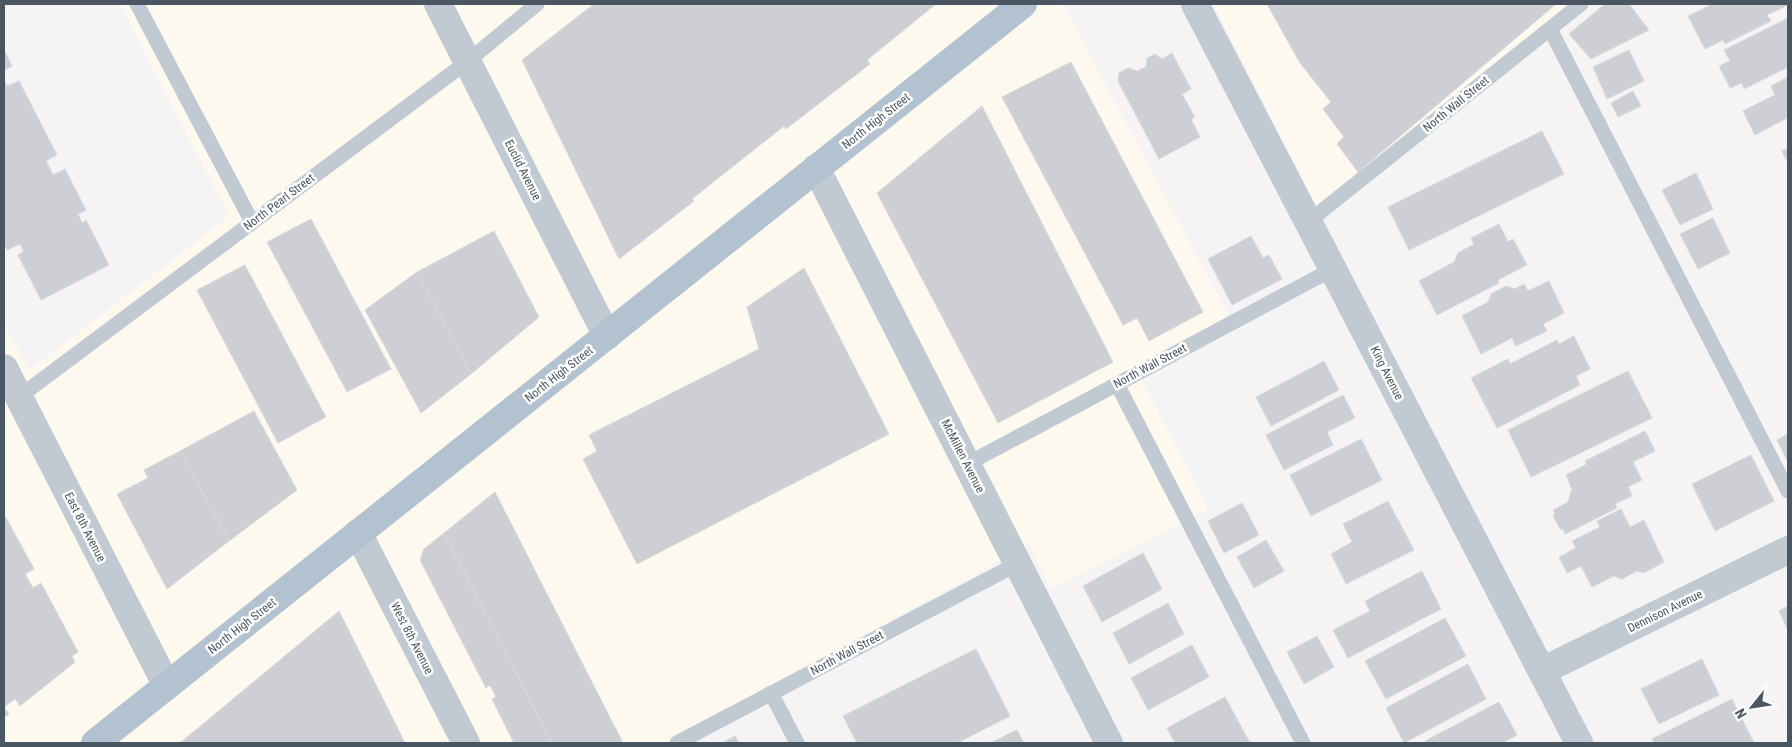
<svg xmlns="http://www.w3.org/2000/svg" width="1792" height="747" viewBox="0 0 1792 747" font-family="'Roboto Condensed',sans-serif">
<style>
.commercial{fill:#fdf9ef}
.building{fill:#cdcfd5;stroke:#d7d9de}
.lines{fill:none;stroke-linecap:round;stroke-linejoin:round}
.service{stroke:#c1cad2;stroke-width:15}
.minor{stroke:#c1cad2;stroke-width:28}
.tertiary{stroke:#c1cad2;stroke-width:28}
.primary{stroke:#b3c2d1;stroke-width:28}
.labels{text-anchor:middle;dominant-baseline:central;stroke-width:5;stroke-linejoin:round;paint-order:stroke}
.street-label{font-size:12px;fill:#4a5661;stroke:#fff}
</style>
<rect width="100%" height="100%" fill="#f5f3f3"/>
<!-- commercial -->
<g class="commercial">
<path d="M120,4H1063L1231,321L1137,371L1208,509L1051,589L1029,545L667,743H4V322L29,371L229,216Z"/>
<path d="M1213,4H1569L1318,208Z"/>
</g>
<!-- building -->
<g class="building">
<path d="M594,4H936L867,60L870,64L786,129L784,126L692,199L694,201L619,259L522,60Z"/>
<path d="M1267,4H1556L1358,172L1337,144L1344,137L1323,109L1331,102L1300,63Z"/>
<path d="M1605,4H1629L1649,30L1591,59L1569,34Z"/>
<path d="M1713,4H1788V5L1767,15L1771,21L1725,44L1723,40L1705,49L1688,16Z"/>
<path d="M1788,18V67L1744,89L1742,83L1730,88L1719,66L1730,61L1724,50Z"/>
<path d="M4,50L12,66L4,70Z"/>
<path d="M1629,50L1644,81L1607,99L1593,67Z"/>
<path d="M1172,53L1191,89L1182,94L1195,117L1191,119L1200,137L1159,159L1118,81L1119,73L1128,68L1137,71L1146,67L1147,58L1155,54L1162,59Z"/>
<path d="M1071,62L1203,312L1149,341L1137,318L1123,325L1002,97Z"/>
<path d="M1788,77V120L1787,118L1755,135L1743,111L1775,95L1771,86Z"/>
<path d="M4,80L7,86L19,81L57,155L46,161L53,175L65,169L86,210L78,214L82,223L86,220L109,265L41,300L18,255L24,251L20,244L7,250L4,243Z"/>
<path d="M1633,91L1641,106L1618,117L1611,103Z"/>
<path d="M982,106L1113,362L998,423L877,193Z"/>
<path d="M1542,131L1564,174L1409,250L1388,207Z"/>
<path d="M1788,148V163L1782,151Z"/>
<path d="M1696,173L1713,209L1680,225L1662,190Z"/>
<path d="M1713,218L1730,253L1698,269L1680,234Z"/>
<path d="M311,219L391,369L347,392L267,242Z"/>
<path d="M1499,224L1508,242L1513,239L1527,265L1498,280L1499,283L1437,315L1419,281L1454,262L1458,253L1474,244L1471,238Z"/>
<path d="M494,231L539,317L471,374L417,272Z"/>
<path d="M1251,236L1263,258L1269,255L1282,279L1232,305L1208,259Z"/>
<path d="M245,265L326,417L278,443L197,290Z"/>
<path d="M804,268L889,434L637,564L583,459L597,451L589,435L759,349L747,307Z"/>
<path d="M417,272L471,374L421,413L365,310Z"/>
<path d="M1549,281L1564,313L1543,324L1547,331L1516,346L1512,338L1481,354L1462,316L1488,302L1491,294L1506,286L1515,289L1524,284L1528,291Z"/>
<path d="M1574,336L1590,369L1576,376L1580,385L1497,428L1471,378L1508,359L1510,364L1557,340L1559,344Z"/>
<path d="M1324,361L1339,390L1271,426L1256,397Z"/>
<path d="M1628,371L1652,418L1531,477L1508,430Z"/>
<path d="M1343,395L1355,418L1327,432L1333,445L1284,470L1266,435Z"/>
<path d="M254,411L297,490L229,541L180,451Z"/>
<path d="M1645,431L1655,451L1633,462L1642,480L1628,487L1632,496L1615,504L1617,508L1565,534L1563,529L1561,530L1553,516L1555,514L1553,510L1568,502L1572,489L1566,475L1587,464L1585,461Z"/>
<path d="M1788,434V462L1777,440Z"/>
<path d="M1361,439L1382,480L1311,516L1290,475Z"/>
<path d="M180,451L229,541L167,589L117,494L148,478L144,470Z"/>
<path d="M1751,455L1774,501L1715,531L1692,484Z"/>
<path d="M495,492L622,741L618,743H552L444,533Z"/>
<path d="M1388,501L1414,550L1346,584L1331,554L1352,542L1343,524Z"/>
<path d="M1242,503L1259,535L1224,553L1208,521Z"/>
<path d="M1621,509L1630,527L1644,520L1664,562L1644,573L1637,571L1622,579L1614,576L1592,587L1581,566L1567,573L1559,557L1576,548L1572,541L1600,527L1597,521Z"/>
<path d="M4,514L34,569L25,574L33,588L41,583L78,652L72,656L75,662L20,706L15,699L4,707L9,714L4,718Z"/>
<path d="M444,533L552,743H514L492,699L496,697L490,685L486,688L420,560L424,549Z"/>
<path d="M1266,540L1284,571L1254,588L1237,557Z"/>
<path d="M1143,553L1162,589L1102,622L1083,586Z"/>
<path d="M1422,571L1441,609L1348,658L1333,630L1370,611L1365,601Z"/>
<path d="M1168,603L1184,634L1129,664L1113,633Z"/>
<path d="M1788,606V630L1779,611Z"/>
<path d="M339,611L405,743H180Z"/>
<path d="M1445,618L1466,656L1386,699L1365,661Z"/>
<path d="M1317,636L1334,667L1304,684L1287,652Z"/>
<path d="M1192,645L1209,677L1148,710L1131,678Z"/>
<path d="M976,649L1010,716L957,743H857L843,716Z"/>
<path d="M1702,659L1719,695L1659,724L1641,689Z"/>
<path d="M1468,664L1486,699L1404,743L1386,708Z"/>
<path d="M1225,697L1250,743H1175L1167,728Z"/>
<path d="M1732,699L1754,743H1654L1652,739Z"/>
<path d="M1499,702L1517,735L1502,743H1427L1425,741Z"/>
<path d="M1017,730L1024,743H990Z"/>
<path d="M735,736L739,743H722Z"/>
</g>
<g class="lines">
<!-- service -->
<g class="service">
<path d="M137,4L252,222"/>
<path d="M1550,29L1788,491"/>
<path d="M1308,222L1581,4"/>
<path d="M1117,384L1303,743"/>
<path d="M19,397L468,61L537,4"/>
<path d="M967,464L1333,269"/>
<path d="M771,693L797,743"/>
<path d="M677,743L1017,564"/>
</g>
<!-- minor -->
<g class="minor">
<path d="M438,4L607,336"/>
<path d="M816,168L1109,743"/>
<path d="M4,368L167,686"/>
<path d="M358,533L466,743"/>
<path d="M1542,671L1788,550"/>
</g>
<!-- tertiary -->
<path class="tertiary" d="M1195,4L1579,743"/>
<!-- primary -->
<path class="primary" d="M95,743L1023,4"/>
</g>
<g class="labels">
<!-- street labels -->
<g class="street-label">
<text transform="translate(1456 104) rotate(-39)">North Wall Street</text>
<text transform="translate(876 121) rotate(-38)">North High Street</text>
<text transform="translate(523 170) rotate(63)">Euclid Avenue</text>
<text transform="translate(279 202) rotate(-37)">North Pearl Street</text>
<text transform="translate(1150 366) rotate(-28)">North Wall Street</text>
<text transform="translate(1387 373) rotate(63)">King Avenue</text>
<text transform="translate(559 374) rotate(-38)">North High Street</text>
<text transform="translate(963 456) rotate(63)">McMillen Avenue</text>
<text transform="translate(85 527) rotate(63)">East 8th Avenue</text>
<text transform="translate(1665 611) rotate(-26)">Dennison Avenue</text>
<text transform="translate(242 626) rotate(-38)">North High Street</text>
<text transform="translate(412 638) rotate(63)">West 8th Avenue</text>
<text transform="translate(847 653) rotate(-28)">North Wall Street</text>
</g>
</g>
<!-- border -->
<rect width="1792" height="747" fill="none" stroke="#4a5661" stroke-width="10"/>
<!-- north arrow -->
<g transform="translate(1752 707) rotate(240)" stroke="#ffffff" stroke-width="4" paint-order="stroke">
<path d="M0-4L9 19L0 12L-9 19Z" fill="#4a5661"/>
<text y="-8" font-size="14" font-weight="bold" text-anchor="middle" fill="#4a5661">N</text>
</g>
</svg>
